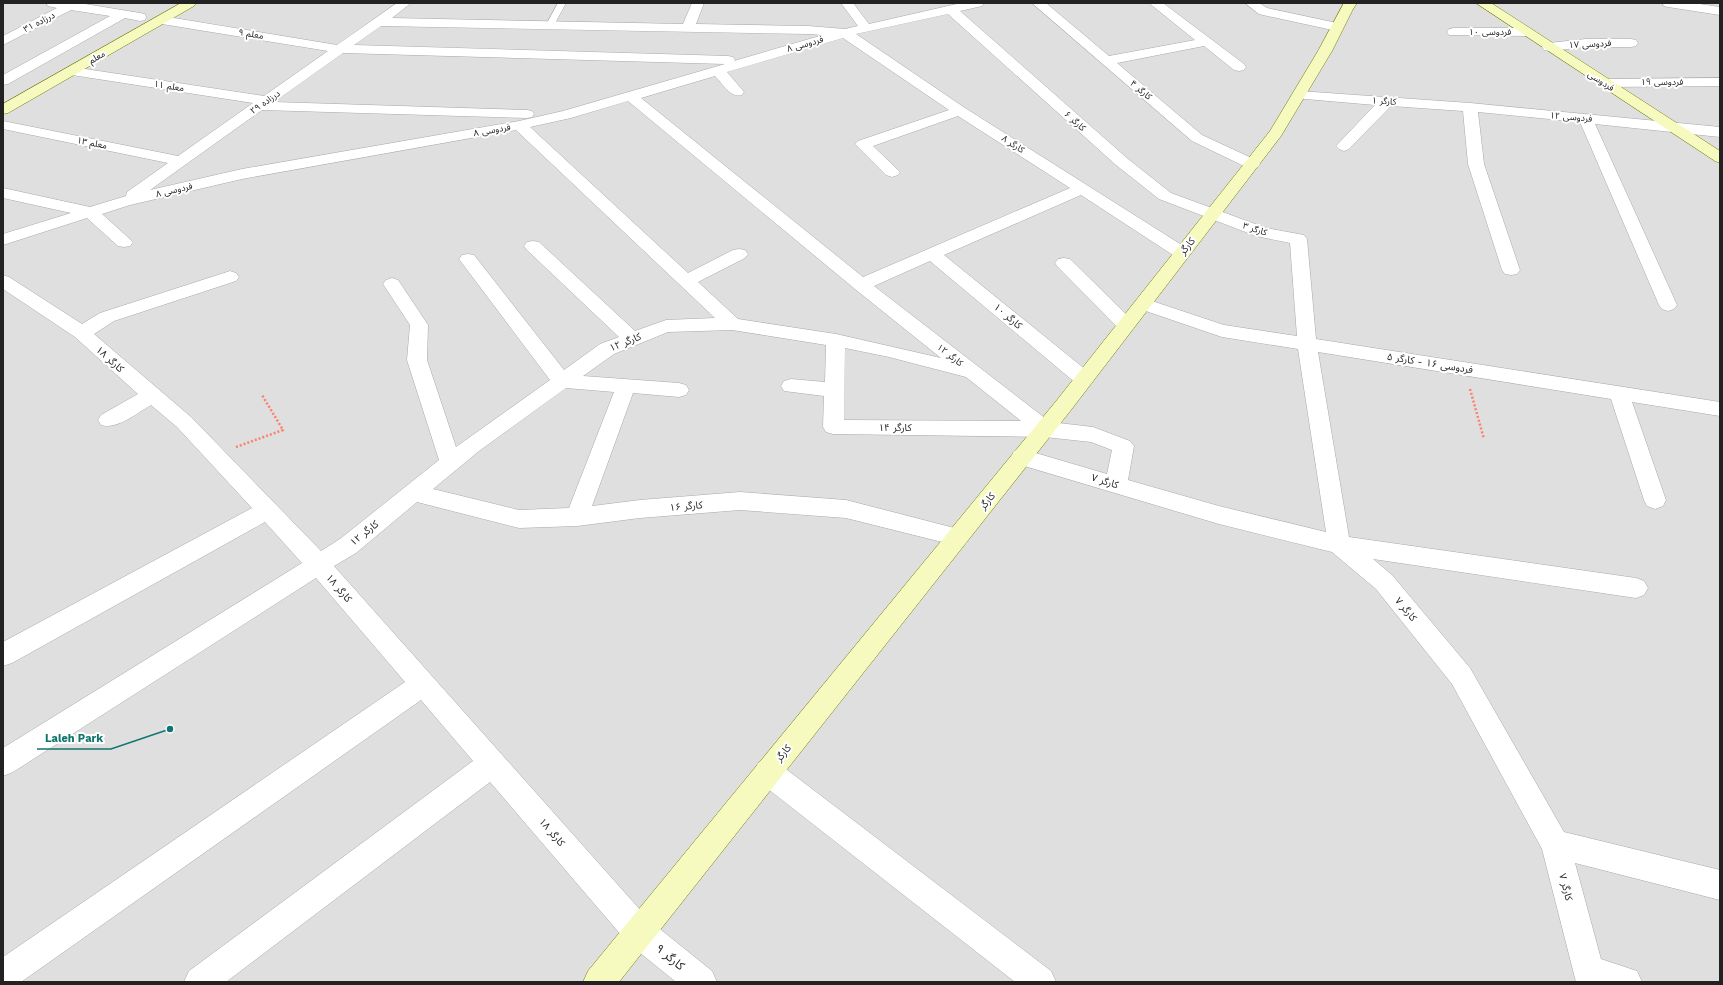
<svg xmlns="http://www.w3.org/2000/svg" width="1723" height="985" viewBox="0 0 1723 985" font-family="'Work Sans','Noto Sans Arabic',sans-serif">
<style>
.residential{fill:#e0dfdf}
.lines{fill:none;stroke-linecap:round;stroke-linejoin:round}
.lane-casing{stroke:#a9a9a9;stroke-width:1}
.street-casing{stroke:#a9a9a9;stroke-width:1}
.secondary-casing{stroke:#707d05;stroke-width:1}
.path{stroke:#fa8072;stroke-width:2.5;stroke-dasharray:2 2;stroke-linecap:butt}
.lane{fill:#fff;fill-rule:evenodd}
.street{fill:#fff;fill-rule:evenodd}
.secondary{fill:#f7fabf;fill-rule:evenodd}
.labels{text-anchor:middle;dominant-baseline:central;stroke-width:4;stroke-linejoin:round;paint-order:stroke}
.far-street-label{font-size:9px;fill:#222;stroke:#fff}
.street-label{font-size:10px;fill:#222;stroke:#fff}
.near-street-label{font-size:12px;fill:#222;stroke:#fff}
.leader{fill:none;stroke:#0f766e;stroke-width:1.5}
.callout-dot{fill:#0f766e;stroke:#fff;stroke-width:1.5}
.callout-label{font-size:11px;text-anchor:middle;font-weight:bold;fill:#0f766e;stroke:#fff;stroke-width:4;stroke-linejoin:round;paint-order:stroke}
</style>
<rect width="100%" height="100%" fill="#f2efe9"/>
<!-- residential -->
<rect class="residential" x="3" y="3" width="1717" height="979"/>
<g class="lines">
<defs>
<path id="lane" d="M558,3H566L553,27H547L546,25Z"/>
<g id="street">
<path d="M46,3H79L140,13L145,14L146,17L145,20L140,21L125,18L8,84L3,85V75L110,16L71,10L3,45V36L57,8L48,6Z"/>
<path d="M397,3H411L392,18L683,24L692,3H704L696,24L808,26L845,29L858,26L841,3H853L869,24L961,3H984L982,6L960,11L1128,159L1171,193L1266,228L1304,235L1307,239L1316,339L1720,402V416L1632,402L1666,500L1663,506L1655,509L1647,506L1644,500L1611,399L1318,352L1349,537L1636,578L1644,581L1648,588L1644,595L1636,598L1373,559L1392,575L1470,668L1564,832L1720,870V900L1575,863L1601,959L1637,971L1642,982H1576L1542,849L1452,684L1376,589L1332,552L1219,524L1014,463L1011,457L1014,451L1022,449L1107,474L1112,450L1091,442L1045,437L833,434L826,432L823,427L824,396L784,391L781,386L784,381L791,379L825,382L826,345L732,330L668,332L614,354L583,376L679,383L686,385L689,390L686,395L679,397L633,393L592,506L640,500L740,492L846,500L966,531L969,537L966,543L958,546L846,518L740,510L640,518L577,526L519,528L417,502L356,553L334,566L650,921L712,971L717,982H676L628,943L490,782L226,982H184L189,971L473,761L421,700L21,982H3V957L405,682L316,578L13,772L3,776V748L302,563L265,522L12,663L3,666V642L252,508L177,427L151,405C137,413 117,430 101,425L98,420L101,415L138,394L75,337L3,289V275L9,277L82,324L100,313L224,273L230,271L236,273L239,277L236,281L114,321L94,334L191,417L321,551L340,539L439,460L407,360L410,325L383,284L386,280L392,278L398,280L428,325L427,360L456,447L550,380L462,263L459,259L462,255L468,254L474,255L564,370L600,344L619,337L527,250L524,246L527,242L533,241L539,242L635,331L666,320L715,318L516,130L242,179L130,205L102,214L133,242L130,246L124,247L118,246L87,218L3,245V234L71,213L3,198V188L90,207L126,196L127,192L168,163L3,129V121L178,156L253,103L72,75L67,74L65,71L67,68L72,67L264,96L328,51L162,24L157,23L156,20L157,17L162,16L337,45ZM948,14L1116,165L1159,199L1256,236L1290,243L1297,336L1224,325L1143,298L1137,300L1134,304L1137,308L1222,337L1298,349L1326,532L1219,506L1128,480L1134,446L1130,441L1093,427L1050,422L874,286L930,261L1077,384L1084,386L1091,384L1094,379L1091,374L944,255L1081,195L1176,257L1182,258L1188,257L1191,253L1188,249L965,108L856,34ZM381,26L808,34L823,35L734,61L735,60L733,57L728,56L354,45ZM843,38L949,110L858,141L855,144L886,175L892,177L898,175L900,172L873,146L958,116L1070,188L863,277L641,98L715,76C723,84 730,98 742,95L744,92L727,72ZM343,53L725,64L563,111L519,121L242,169L150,190L262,110L527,118L532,117L534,114L532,111L527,110L274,102ZM628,101L855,289L941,358L836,334L738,319L698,282L745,258L748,254L745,250L739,249L733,250L688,273L530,127L571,118ZM845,348L889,357L966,377L1021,421L844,420ZM566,388L614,392L569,508L519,510L433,489L479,451Z"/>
<path d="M1032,3H1046L1109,56L1195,40L1149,3H1163L1244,64L1246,67L1244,70L1239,71L1234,70L1204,46L1117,63L1202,135L1258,161L1260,164L1258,167L1252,169L1246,167L1192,141Z"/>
<path d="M1245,3H1259L1267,8L1337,23L1342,24L1343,27L1342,30L1337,31L1263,15L1259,14Z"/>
<path d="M1662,3H1693L1720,7V15L1668,7L1664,6Z"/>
<path d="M1454,28H1526L1531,29L1533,32L1531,35L1526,36L1449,35L1447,32L1449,29Z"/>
<path d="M1586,39H1631L1636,40L1638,43L1636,46L1631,47H1586L1549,51L1544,50L1542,47L1544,44L1549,43Z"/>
<path d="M1720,78V86L1604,87L1599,86L1597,83L1599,80L1604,79Z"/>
<path d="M1299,91L1470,103L1720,127V137L1595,124L1677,305L1674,309L1668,311L1662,309L1659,305L1580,122L1478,112L1484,164L1520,270L1517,274L1511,275L1505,274L1502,270L1468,164L1463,111L1391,106L1349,149L1344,151L1339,149L1336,146L1375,105L1294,98L1292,95L1294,92Z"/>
<path d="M1064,258L1070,259L1133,321L1135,325L1133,329L1126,331L1119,329L1058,267L1055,263L1058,259Z"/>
<path d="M768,759L778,763L1051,971L1056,982H1015L758,781L754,772L758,763Z"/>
</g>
<g id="secondary">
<path d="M181,3H196L194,6L8,113L3,114V104Z"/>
<path d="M1344,3H1357L1353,9L1332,51L1281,136L1071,410L619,982H583L588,971L1057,400L1270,131L1318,51Z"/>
<path d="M1476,3H1491L1720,151V163L1715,161Z"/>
</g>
</defs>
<!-- lane casing -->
<use href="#lane" class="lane-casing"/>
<!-- street casing -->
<use href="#street" class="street-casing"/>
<!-- secondary casing -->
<use href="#secondary" class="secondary-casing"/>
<!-- path -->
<g class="path">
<path d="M1470,389L1484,439"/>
<path d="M236,447L283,430L262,395"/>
</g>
<!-- lane -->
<use href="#lane" class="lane"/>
<!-- street -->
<use href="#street" class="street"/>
<!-- secondary -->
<use href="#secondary" class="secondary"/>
</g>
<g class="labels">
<!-- far-street labels -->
<g class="far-street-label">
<text transform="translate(39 22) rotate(-27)">درزاده ۳۱</text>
<text x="1490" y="32">فردوسی ۱۰</text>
<text transform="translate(251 34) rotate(9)">معلم ۹</text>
<text transform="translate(805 44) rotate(-16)">فردوسی ۸</text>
<text transform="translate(1590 44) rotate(-3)">فردوسی ۱۷</text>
<text transform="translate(97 57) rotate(-30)">معلم</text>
<text transform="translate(1601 81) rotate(33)">فردوسی</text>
<text x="1662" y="82">فردوسی ۱۹</text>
<text transform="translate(169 86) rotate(9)">معلم ۱۱</text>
<text transform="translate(1141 90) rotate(40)">کارگر ۴</text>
<text transform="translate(1384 101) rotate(4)">کارگر ۱</text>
<text transform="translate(265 102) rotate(-35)">درزاده ۲۹</text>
<text transform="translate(1571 117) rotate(5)">فردوسی ۱۲</text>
<text transform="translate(1075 121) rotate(42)">کارگر ۶</text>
<text transform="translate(492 130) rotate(-10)">فردوسی ۸</text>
<text transform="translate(92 143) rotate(11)">معلم ۱۳</text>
<text transform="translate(1013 144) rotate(33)">کارگر ۸</text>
<text transform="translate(174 190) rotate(-13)">فردوسی ۸</text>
<text transform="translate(1255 229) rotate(18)">کارگر ۳</text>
<text transform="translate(950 355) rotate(38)">کارگر ۱۲</text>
</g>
<!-- street labels -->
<g class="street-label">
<text transform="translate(1187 246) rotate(-52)">کارگر</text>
<text transform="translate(1008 316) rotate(40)">کارگر ۱۰</text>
<text transform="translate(625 342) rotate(-22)">کارگر ۱۲</text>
<text transform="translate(110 359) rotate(42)">کارگر ۱۸</text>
<text transform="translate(1430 363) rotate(9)">فردوسی ۱۶ - کارگر ۵</text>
<text x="895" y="427">کارگر ۱۴</text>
<text transform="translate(1105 481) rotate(17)">کارگر ۷</text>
<text transform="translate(987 501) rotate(-51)">کارگر</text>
<text transform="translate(686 506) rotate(-5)">کارگر ۱۶</text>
<text transform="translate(364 533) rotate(-39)">کارگر ۱۲</text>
<text transform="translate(339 588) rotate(49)">کارگر ۱۸</text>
<text transform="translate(1406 609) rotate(50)">کارگر ۷</text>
<text transform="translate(783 753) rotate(-51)">کارگر</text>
<text transform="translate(552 832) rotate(49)">کارگر ۱۸</text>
<text transform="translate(1566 887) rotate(75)">کارگر ۷</text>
</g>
<!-- near-street labels -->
<g class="near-street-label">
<text transform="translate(670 957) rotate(39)">کارگر ۹</text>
</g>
</g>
<!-- callouts -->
<path class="leader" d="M170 729L111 749H37"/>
<circle class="callout-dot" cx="170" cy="729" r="4"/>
<g class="callout-label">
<text x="74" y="742">Laleh Park</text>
</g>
<!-- border -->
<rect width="1723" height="985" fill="none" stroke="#222222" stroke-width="8"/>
</svg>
